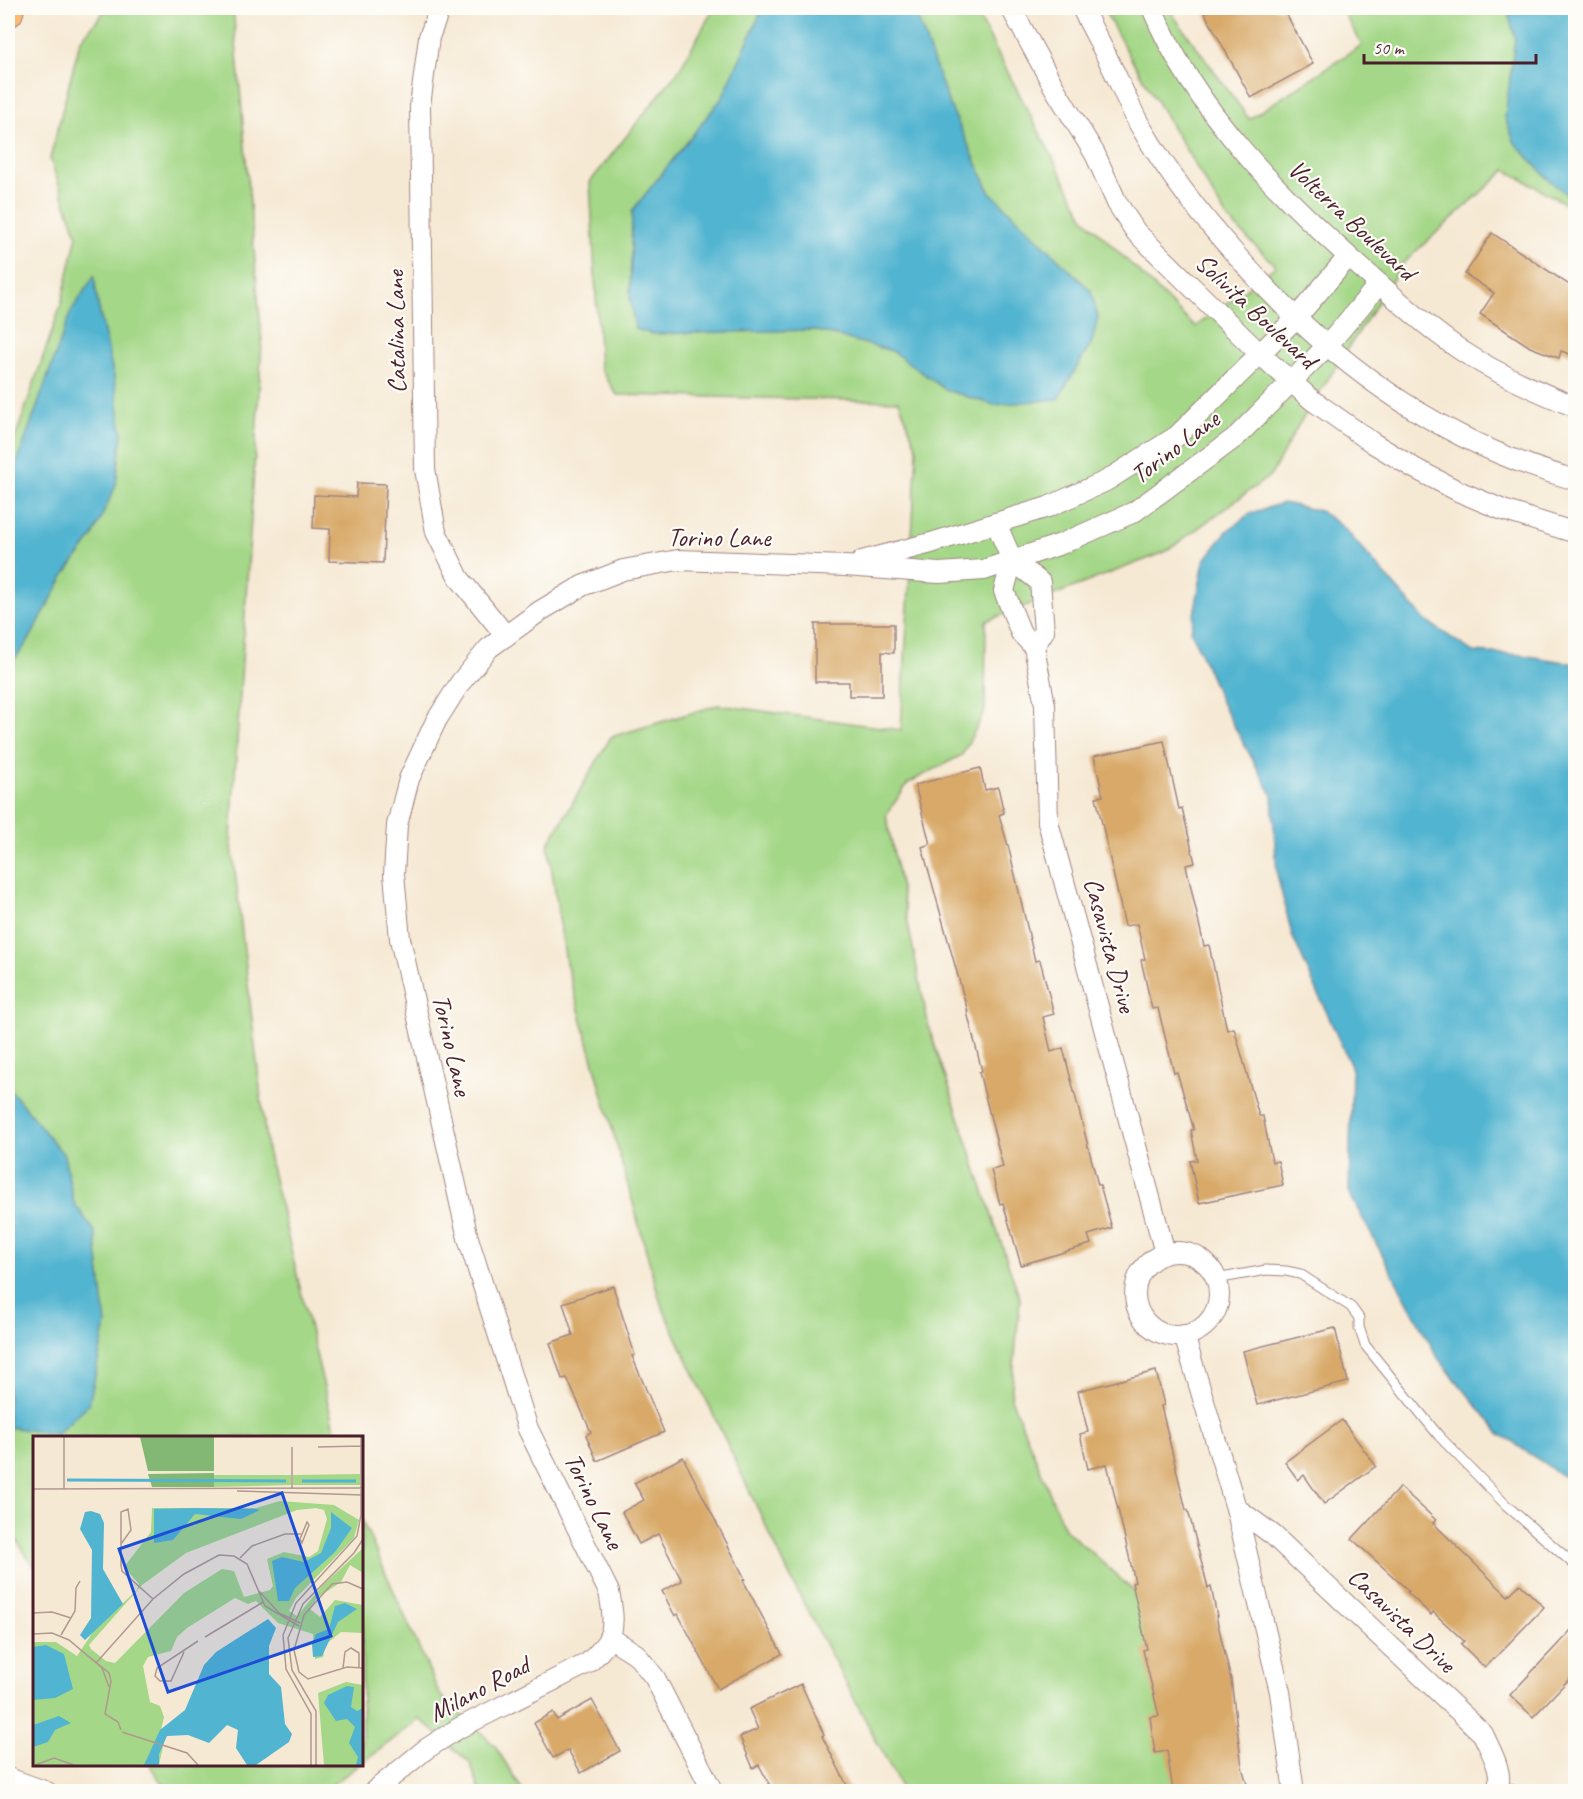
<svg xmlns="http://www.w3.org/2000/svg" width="1583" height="1799" viewBox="0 0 1583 1799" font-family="Caveat,sans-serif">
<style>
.green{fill:#a4d787;stroke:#777b59;stroke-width:1.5}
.water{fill:#51b4d0;stroke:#4e6a7e;stroke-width:1.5}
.building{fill:#d8a968}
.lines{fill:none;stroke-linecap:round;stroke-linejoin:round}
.lane-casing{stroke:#a08480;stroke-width:11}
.street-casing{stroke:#a08480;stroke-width:22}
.primary-casing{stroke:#a08480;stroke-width:32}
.lane{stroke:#fff;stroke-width:9}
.street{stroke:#fff;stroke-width:20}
.primary{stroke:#febb71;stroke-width:30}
.labels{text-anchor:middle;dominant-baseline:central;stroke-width:4.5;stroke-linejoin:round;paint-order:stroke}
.street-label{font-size:26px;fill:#4a1f2b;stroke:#fdfcf7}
.inset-river{fill:none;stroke:#51b4d0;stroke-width:3}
.inset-road{fill:none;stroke:#b19890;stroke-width:1.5}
.view{fill:#1d4ed8;fill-opacity:0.15;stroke:#1d4ed8;stroke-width:3}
.inset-edge{fill:none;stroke:#4a1f2b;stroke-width:3}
</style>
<rect width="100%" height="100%" fill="#fdfcf7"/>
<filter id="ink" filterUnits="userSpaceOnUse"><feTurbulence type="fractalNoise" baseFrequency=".0167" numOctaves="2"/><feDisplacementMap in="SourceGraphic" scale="12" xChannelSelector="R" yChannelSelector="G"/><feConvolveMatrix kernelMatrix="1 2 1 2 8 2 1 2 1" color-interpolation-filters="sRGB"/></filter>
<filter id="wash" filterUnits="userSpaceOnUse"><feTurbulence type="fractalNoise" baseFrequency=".008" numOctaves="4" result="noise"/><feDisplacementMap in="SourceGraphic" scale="24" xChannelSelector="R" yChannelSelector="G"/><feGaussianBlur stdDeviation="1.35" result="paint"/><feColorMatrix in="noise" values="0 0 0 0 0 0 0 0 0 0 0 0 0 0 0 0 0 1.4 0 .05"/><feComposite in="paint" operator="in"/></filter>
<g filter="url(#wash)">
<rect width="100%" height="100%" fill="#f6e9d4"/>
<!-- green -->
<g class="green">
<path d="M107,8H233L262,342L231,837L267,1150L336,1437L34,1438V1566L8,1528V459L61,305L77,235L50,159L80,41Z"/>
<path d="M714,8H974L1085,219L1195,327L1276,266L1227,218L1130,57L1103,8H1168L1249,119L1362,45L1341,8H1575V209L1506,170L1404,262L1299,424L1271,475L1165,552L986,621L985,711L962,755L908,783L886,815L929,1028L1020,1299L1011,1398L1064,1528L1185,1637L1173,1791H903L793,1583L661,1304L566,963L548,845L611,737L718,705L901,730L917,449L899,401L617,395L600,368L590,182L679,70Z"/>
<path d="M362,1520L440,1695L495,1746L523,1791H480L470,1763L420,1719L362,1763Z"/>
<path d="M150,1765H359L326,1789L319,1792L174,1791L158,1779Z"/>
</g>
<!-- water -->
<g class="water">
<path d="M761,8H914L948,101L990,192L1091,291L1098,317L1092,342L1058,399L994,405L946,390L892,351L814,330L652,334L635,329L630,298L632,211L722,98L761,12Z"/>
<path d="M1507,8H1575V201L1549,180L1515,143L1505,118L1515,39Z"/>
<path d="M94,276L98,304L114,377L122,432L116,485L93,536L64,576L29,640L8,668V488L71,311Z"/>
<path d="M1283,503L1320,511L1343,527L1425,620L1473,652L1523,655L1575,664V1484L1500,1434L1438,1358L1349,1193L1352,1069L1292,935L1277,874L1272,795L1222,704L1191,631L1204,561L1227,531L1251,513Z"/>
<path d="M8,1087L64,1155L74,1203L95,1232L106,1324L89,1404L56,1434L8,1427Z"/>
</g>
<g id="blocks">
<!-- building -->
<g class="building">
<path d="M1202,8H1283L1313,64L1251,98Z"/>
<path d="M1492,233L1568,284L1575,286V356L1561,351L1559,358L1530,347L1480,314L1494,293L1465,274Z"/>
<path d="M357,483L386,484L383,563L329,561L330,529L313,528L314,495L356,497Z"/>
<path d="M815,624H894V653L882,652V696H849V682H815Z"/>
<path d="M1164,741L1179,809L1182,808L1195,863L1186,865L1204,946L1209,945L1227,1030L1234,1028L1259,1116H1263L1272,1162L1278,1161L1283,1185L1199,1203L1190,1161L1197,1160L1191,1130H1194L1177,1072L1174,1073L1158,1008L1152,1009L1141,960L1145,959L1137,924L1125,926L1096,797L1103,796L1094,756Z"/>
<path d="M980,768L985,790L998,787L1004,813L999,815L1009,849L1035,961L1040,960L1054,1014L1043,1017L1051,1052L1063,1048L1098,1185H1100L1112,1228L1088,1235L1091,1244L1021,1265L1003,1203L1000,1204L991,1170L1003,1167L979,1072L982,1071L967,1012H968L922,847L930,844L915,785Z"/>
<path d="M613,1286L635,1355L632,1356L664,1432L597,1461L586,1435L591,1432L567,1378L562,1379L550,1343L573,1335L563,1303Z"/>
<path d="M1335,1328L1348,1382L1257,1405L1243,1351Z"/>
<path d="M1156,1371L1164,1405L1161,1406L1186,1510H1188L1208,1588L1211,1587L1217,1616H1216L1231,1680L1242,1767L1249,1791H1173L1167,1751L1155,1753L1150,1717L1159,1716L1143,1650L1147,1649L1132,1583L1135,1582L1122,1526L1107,1464L1088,1469L1080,1434L1088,1432L1078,1391Z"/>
<path d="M1342,1420L1376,1466L1324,1504L1304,1475L1298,1480L1285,1462Z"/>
<path d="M683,1457L745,1579L743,1580L782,1654L718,1689L678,1614L675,1616L662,1591L682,1581L658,1534L639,1544L622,1512L644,1500L634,1483Z"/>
<path d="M1400,1487L1436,1520L1433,1523L1508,1596L1520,1584L1544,1607L1485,1668L1461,1644L1464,1641L1433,1612L1431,1615L1407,1592L1409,1591L1352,1539Z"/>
<path d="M1575,1626V1673L1533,1717L1510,1695Z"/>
<path d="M801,1684L824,1735L822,1736L850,1791H773L759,1765L753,1768L740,1737L758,1729L749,1709Z"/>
<path d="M592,1700L620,1751L581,1773L568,1750L553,1758L534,1723L553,1712L557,1720Z"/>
</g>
</g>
</g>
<g filter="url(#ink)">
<use href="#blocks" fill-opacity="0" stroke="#a08480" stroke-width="1.5"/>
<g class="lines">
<defs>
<g id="lane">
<path d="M1216,1279L1266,1270L1286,1271L1300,1274L1351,1307L1359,1318V1327L1365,1345L1439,1436L1506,1505L1576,1566"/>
<path d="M1499,1786L1521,1792"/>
</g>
<g id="street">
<path d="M440,8L429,37L420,106L425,469L436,532L459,578L506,636"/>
<path d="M1011,8L1055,89L1095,154L1117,203L1136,232L1261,355L1312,400L1373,443L1414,468L1458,491L1503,510L1576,533"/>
<path d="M1082,8C1094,32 1107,56 1118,80C1126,97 1133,114 1142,129C1169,175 1202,217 1237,256C1329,361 1439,443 1576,480"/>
<path d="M1152,8C1196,114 1282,198 1367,273C1397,300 1428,328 1462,351C1497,374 1536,391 1576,407"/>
<path d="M996,523L1012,560L1040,582L1044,631L1034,647L1021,633L1004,591L1012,560"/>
<path d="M862,561L931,543L1048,507L1106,481L1177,436L1296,318L1348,257"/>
<path d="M1034,647L1045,705L1048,822L1165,1253"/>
<circle cx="1177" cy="1294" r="42"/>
<path d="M1184,1335L1236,1508L1280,1692L1294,1792"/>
<path d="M1236,1508L1273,1535L1483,1734C1490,1750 1506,1775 1496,1792"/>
<path d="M609,1637L636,1654L655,1678L713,1792"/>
<path d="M8,1778L47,1792"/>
<path d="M373,1792L426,1749L459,1728L588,1663C615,1639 616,1627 609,1592L528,1429L468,1238L400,939L394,874L397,825L409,779L436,721L460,683L489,648L540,611L582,586L623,570L678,560L845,566L939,573L984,570L1061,544L1134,512L1236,437L1327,346L1379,284"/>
</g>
<path id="primary" d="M8,12L9,8"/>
</defs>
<!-- lane casing -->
<use href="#lane" class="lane-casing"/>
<!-- street casing -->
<use href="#street" class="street-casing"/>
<!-- primary casing -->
<use href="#primary" class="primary-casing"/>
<!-- lane -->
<use href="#lane" class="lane"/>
<!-- street -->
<use href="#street" class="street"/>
<!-- primary -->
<use href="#primary" class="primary"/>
</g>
</g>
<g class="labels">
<!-- street labels -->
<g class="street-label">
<text transform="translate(1352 220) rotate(43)">Volterra Boulevard</text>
<text transform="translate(1256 311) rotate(43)">Solivita Boulevard</text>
<text transform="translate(396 332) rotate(-91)">Catalina Lane</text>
<text transform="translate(1175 447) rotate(-37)">Torino Lane</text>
<text x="719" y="537">Torino Lane</text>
<text transform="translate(1110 945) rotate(75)">Casavista Drive</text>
<text transform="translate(452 1045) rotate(77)">Torino Lane</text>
<text transform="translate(594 1501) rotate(64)">Torino Lane</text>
<text transform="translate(1402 1620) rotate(44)">Casavista Drive</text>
<text transform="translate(479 1689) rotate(-28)">Milano Road</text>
</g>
</g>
<!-- overview -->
<g transform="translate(33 1436)">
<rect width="330" height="330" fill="#f6e9d4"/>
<path d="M327,38V49H260V39ZM181,39H258V49L181,51ZM247,65L301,69L326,84L321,102L263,162L256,175L264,180L290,149L330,112V137L317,129L308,146L284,162L277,173L287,181L302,164L330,169V197L308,196L293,208L290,221L282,223L280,198L245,187L223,165L215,168L202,162L154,192L144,201L138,215L115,221L110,230L117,266L127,270L131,281L128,294L132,301L126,329H0V206H23L44,220L62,193L104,154L106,148L91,131L118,96L119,72H223ZM283,72L291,74L294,83L285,115L276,121L251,116L234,123L240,150L237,154L211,161L201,135L189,133L151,157L82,227L73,225L58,213L56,209L109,149L153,117L264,74ZM313,246L330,249V329H291L285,257Z" fill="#a4d787" fill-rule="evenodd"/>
<path d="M107,1H181V35H115ZM181,37V51H119L115,38Z" fill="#83b874"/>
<path d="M162,72L223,73L227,74L208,83L162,78L140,104L121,107V73ZM58,75L67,78L71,87L70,133L90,168L52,204L47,199L58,182L59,114L47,93L52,76ZM298,76L319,92L302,116L262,152L256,165H245L239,125L249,121L271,126L288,117L298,92ZM312,167L324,173L305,186L289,220L280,221L279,208L283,198L296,193L302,170ZM235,183L243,192L236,210V238L248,251L252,288L259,298L256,306L223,329H214L203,312L205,294L194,289L176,307L155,299L134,300L126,318V329H111L127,294L152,274L171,229L183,216ZM13,209L31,218L40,253L22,262L0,264V211ZM314,250L321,251L318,271L324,275L330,272V329H323L325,321L316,307L322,291L314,283L303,285L291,267L295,259ZM26,280L38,287L22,294L15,306L0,311V289Z" fill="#51b4d0"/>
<path class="inset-river" d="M34,44L253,45M269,45H323"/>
<path class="inset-road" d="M31,1V53M285,11L328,10M259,52V11M0,53L330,52M204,55L330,59M274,86L276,89L269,107L267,103ZM88,108L98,94L95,73L88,76V129L89,135L120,163M207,122L219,110L252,98H268M330,153L314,146L299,148L271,179L261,214L266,236L275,243L314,231L330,232M226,155L246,177L267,187M230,166L222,171L230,166M0,177L19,176L38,182M0,198L19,197L36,204L69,232L76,251M28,199L42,175L43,152L47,145M172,201L222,171M43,210L76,237L78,245L72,278L85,286L88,294M151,216L138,245H127L122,240L124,232L165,205M63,227L120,163L151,138L186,119L201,120L214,128L232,170L266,190M310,232L312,216L318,212L326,217V232M89,296L154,317L165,329M2,329L21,322L41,329M278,329V278L253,233L250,199L263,167L324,100L328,79V1M283,329V275L259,234L255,202L270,168L321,117L330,103"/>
<path class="view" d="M249,57L298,200L135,256L86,113Z"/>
<rect width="330" height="330" class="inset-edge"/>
</g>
<!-- margin -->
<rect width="1583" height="1799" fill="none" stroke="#fdfcf7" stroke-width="30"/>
<!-- scale -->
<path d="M1364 54v9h172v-9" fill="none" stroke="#4a1f2b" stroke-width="3"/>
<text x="1373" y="54" font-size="18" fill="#4a1f2b" stroke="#fdfcf7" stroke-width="4.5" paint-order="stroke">50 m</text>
</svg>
